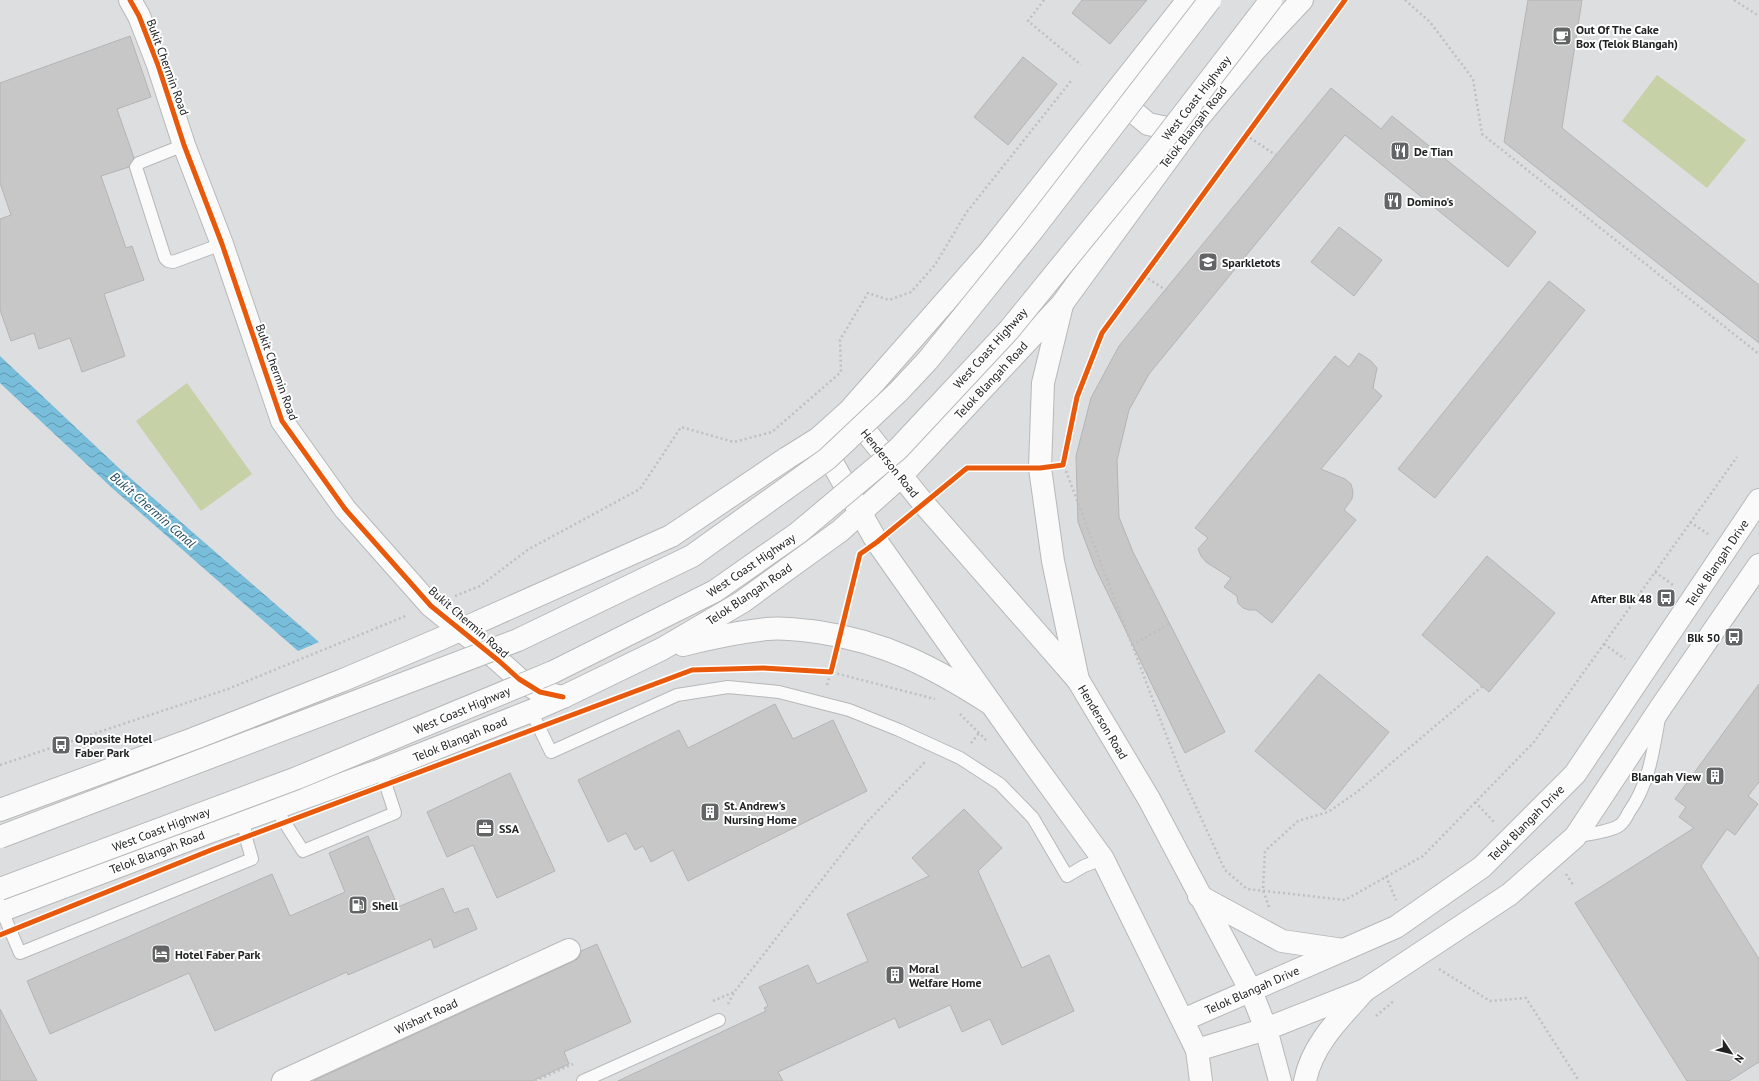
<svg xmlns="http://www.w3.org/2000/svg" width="1759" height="1081" viewBox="0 0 1759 1081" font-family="'PT Sans',sans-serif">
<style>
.grass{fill:#c7d1a8}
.water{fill:url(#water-waves)}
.building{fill:#c7c7c8;stroke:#b4b4b5}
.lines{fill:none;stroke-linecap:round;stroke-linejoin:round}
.service-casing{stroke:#b7b8b9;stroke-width:14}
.minor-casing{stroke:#b7b8b9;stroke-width:24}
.secondary-casing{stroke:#b7b8b9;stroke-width:24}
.primary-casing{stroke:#b7b8b9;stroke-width:24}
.path{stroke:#bfbfc0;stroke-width:2.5;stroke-dasharray:2 3;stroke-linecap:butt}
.service{stroke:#fafafa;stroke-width:12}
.minor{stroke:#fafafa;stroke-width:22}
.secondary{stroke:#fafafa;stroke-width:22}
.primary{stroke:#fafafa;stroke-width:22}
.trunk-bridge-casing{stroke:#b7b8b9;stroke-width:24;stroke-linecap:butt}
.trunk-bridge{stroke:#fafafa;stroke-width:22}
.cycleway-casing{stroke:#fff;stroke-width:8}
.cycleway{stroke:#e8590c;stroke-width:5}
.labels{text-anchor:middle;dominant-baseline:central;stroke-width:4;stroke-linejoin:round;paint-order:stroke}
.poi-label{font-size:12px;font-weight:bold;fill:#212223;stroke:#fff;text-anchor:start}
.street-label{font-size:12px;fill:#212223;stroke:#fff}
.water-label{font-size:13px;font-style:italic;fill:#204a5c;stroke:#fff}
</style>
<defs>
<pattern id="water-waves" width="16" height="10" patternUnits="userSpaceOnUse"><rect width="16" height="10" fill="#78bdda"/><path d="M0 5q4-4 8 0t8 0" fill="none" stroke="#6299b0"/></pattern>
</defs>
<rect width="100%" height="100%" fill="#dddee0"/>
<!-- grass -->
<g class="grass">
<path d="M1657,75L1746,140L1707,188L1622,121Z"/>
<path d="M187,383L252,474L201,511L136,421Z"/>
</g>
<!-- water -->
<path class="water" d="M0,356L121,470L319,642L298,651L111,487L0,383Z"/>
<!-- building -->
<g class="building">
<path d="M1082,0H1147L1110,44L1072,13Z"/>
<path d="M1528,0H1582L1562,128L1759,285V343L1504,142Z"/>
<path d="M130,36L151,97L117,109L134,158L129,167L101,176L126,248L132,246L144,280L104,294L125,356L82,372L70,338L39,349L34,333L11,341L0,310V219L11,215L0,183V83Z"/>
<path d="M1023,57L1057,84L1008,145L974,117Z"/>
<path d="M1331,88L1381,129L1392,116L1536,232L1508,267L1345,135L1149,374L1129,410L1117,460L1119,517L1133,552L1225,732L1185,753L1095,567L1078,522L1076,456L1091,398L1119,346Z"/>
<path d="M1339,227L1382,260L1354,296L1311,262Z"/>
<path d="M1549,281L1585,310L1435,498L1398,469Z"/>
<path d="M1359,353L1371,361L1377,368L1373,388L1382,396L1321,469L1345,479L1351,484L1353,492L1352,499L1344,510L1356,520L1272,623L1256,610H1249L1243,608L1238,603L1237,596L1224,587L1231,578L1206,562L1201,556L1198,549L1208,538L1195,528L1335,356L1349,367Z"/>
<path d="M1487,556L1555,613L1489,692L1422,635Z"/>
<path d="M1319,674L1389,732L1325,810L1255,751Z"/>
<path d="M1759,684V782L1748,796L1758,804L1735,835L1727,829L1701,866L1759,959V1062L1729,1081H1687L1575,903L1694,828L1679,817L1686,807L1675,799Z"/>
<path d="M775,704L793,739L833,720L867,791L688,881L673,850L651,862L643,846L635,850L626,833L608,842L578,780L679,730L688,748Z"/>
<path d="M510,773L555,871L497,898L473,845L447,857L427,812Z"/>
<path d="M964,809L1002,848L978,871L1022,968L1049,955L1074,1011L1002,1045L990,1019L962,1032L950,1005L899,1028L895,1018L778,1072L783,1081H618L766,1011L764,1008L768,1006L759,987L808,965L817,984L868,961L847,914L929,876L912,858Z"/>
<path d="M368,836L398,907L443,888L454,913L468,908L477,929L434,948L431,939L348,975L347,972L215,1031L189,973L50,1034L27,981L272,874L290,916L345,892L329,853Z"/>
<path d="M597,944L631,1022L564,1052L569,1064L532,1081H313L574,961L579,958L581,951Z"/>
<path d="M0,1009L37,1081H0Z"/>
</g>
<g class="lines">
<defs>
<g id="service">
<path d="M184,145L139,163L136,167L165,258L168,261L173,262L222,244"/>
<path d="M531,711L551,752L677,695L728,687L779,692L849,710L899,730L960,758L1000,784L1033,818L1067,876L1084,866L1103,859"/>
<path d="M276,809L303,851L395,813L381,770"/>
<path d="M1575,837C1588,834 1610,832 1620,825C1624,822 1627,816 1629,812C1649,784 1653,752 1659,718"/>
<path d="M2,911L20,953L252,859L246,838L244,820"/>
<path d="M583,1081L719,1020"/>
</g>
<g id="minor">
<path d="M130,0L139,16L158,65L184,145L222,244L282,421L345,509L431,606L499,661L519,679L540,692L563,697"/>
<path d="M1183,1020L1396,927L1482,867L1575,774L1759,500"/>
<path d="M1197,1050L1266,1029L1365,990L1510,894L1575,837L1661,707L1759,565"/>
<path d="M283,1081L569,950"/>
</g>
<g id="secondary">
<path d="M850,412L924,504L1078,680L1149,799L1251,991L1266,1029L1280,1081"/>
<path d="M820,441L877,542L1021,746L1103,859L1197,1050L1201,1081"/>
<path d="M1199,896L1282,941L1343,950"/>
<path d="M1305,1081C1312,1044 1341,1017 1365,990"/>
</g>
<g id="primary">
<path d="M1122,90L1130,109L1148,124L1172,129L1188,124"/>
<path d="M1062,305L1043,383L1040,468L1053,561L1078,680"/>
<path d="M683,645C710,638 739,632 767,629C783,627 802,630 818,632C886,642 935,668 991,704"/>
<path d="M0,810L193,739L343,680L440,639L671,536L787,458L819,438L849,411L989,252L1188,0"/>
<path d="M0,911L209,832L381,770L531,711L563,697L662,649L742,602L840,531L901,476L1062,304L1195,122L1255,50L1302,0"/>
</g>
</defs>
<!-- service casing -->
<use href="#service" class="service-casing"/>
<!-- minor casing -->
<use href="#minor" class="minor-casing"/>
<!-- secondary casing -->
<use href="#secondary" class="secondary-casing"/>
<!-- primary casing -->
<use href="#primary" class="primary-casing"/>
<!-- path -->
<g class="path">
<path d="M1044,0L1028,21L1081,65"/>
<path d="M1405,0L1430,22L1473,79L1482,134L1759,354"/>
<path d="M1734,0L1759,16"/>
<path d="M1246,135L1277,156"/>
<path d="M1144,276L1169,292"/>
<path d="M1066,471L1181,774L1225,870L1247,889L1345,900L1423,856L1534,742L1737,457"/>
<path d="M1690,522L1708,534"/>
<path d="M1655,572L1673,585"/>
<path d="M455,596L480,586L529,549L640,489L681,427L734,442L772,432L841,372L840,340L868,293L889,300L911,292L935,265L966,213L1071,81"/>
<path d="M1604,644L1625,659"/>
<path d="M1132,645L1171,623"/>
<path d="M827,685L831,672L935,699"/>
<path d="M960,714L986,740"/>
<path d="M971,743L979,733"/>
<path d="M0,765L228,689L408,615"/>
<path d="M1475,802L1494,822"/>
<path d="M1566,874L1574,886"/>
<path d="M1386,876L1396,900"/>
<path d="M1269,907L1263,890L1265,851L1298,821L1328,812L1357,792L1485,684"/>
<path d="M1439,969L1490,1001L1526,998L1579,1081"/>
<path d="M713,1001L734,992"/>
<path d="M728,1004L735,991L866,823L925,762"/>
<path d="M1376,1016L1395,1000"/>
<path d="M535,1081L573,1064"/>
</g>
<!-- service -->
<use href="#service" class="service"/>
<!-- minor -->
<use href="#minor" class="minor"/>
<!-- secondary -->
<use href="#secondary" class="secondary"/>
<!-- primary -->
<use href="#primary" class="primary"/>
<defs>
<g id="trunk-bridge">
<path d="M0,837L518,640L692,556L827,459L899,391L928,360L1032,231L1210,0"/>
<path d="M0,889L297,778L553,672L715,591L798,533L898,449L1009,330L1158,147L1271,0"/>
</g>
</defs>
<!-- trunk-bridge casing -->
<use href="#trunk-bridge" class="trunk-bridge-casing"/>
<!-- trunk-bridge -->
<use href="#trunk-bridge" class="trunk-bridge"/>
<defs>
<g id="cycleway">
<path d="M130,0L139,16L158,65L184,145L222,244L282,421L345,509L431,606L499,661L519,679L540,692L563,697"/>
<path d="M0,935L211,850L692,670L763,668L831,672L860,554L877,542L967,468H1040L1063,465L1077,397L1102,333L1345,0"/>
</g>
</defs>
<!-- cycleway casing -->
<use href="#cycleway" class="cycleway-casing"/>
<!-- cycleway -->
<use href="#cycleway" class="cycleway"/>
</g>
<!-- icons -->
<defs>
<symbol id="cafe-square" viewBox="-11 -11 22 22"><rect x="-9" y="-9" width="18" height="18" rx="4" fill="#636465" stroke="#fff"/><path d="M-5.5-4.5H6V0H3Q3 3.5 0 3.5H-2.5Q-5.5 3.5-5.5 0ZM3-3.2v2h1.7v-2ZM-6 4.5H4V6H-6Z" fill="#fff"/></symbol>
<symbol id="restaurant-square" viewBox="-11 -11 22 22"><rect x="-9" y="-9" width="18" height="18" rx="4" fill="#636465" stroke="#fff"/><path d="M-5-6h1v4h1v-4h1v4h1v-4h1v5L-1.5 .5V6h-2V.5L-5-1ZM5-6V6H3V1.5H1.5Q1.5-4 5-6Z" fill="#fff"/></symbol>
<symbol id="school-square" viewBox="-11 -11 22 22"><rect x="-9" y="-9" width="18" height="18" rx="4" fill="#636465" stroke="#fff"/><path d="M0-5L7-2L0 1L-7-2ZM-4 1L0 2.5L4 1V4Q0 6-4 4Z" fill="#fff"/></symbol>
<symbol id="bus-square" viewBox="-11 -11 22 22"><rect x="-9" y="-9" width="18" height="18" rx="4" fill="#636465" stroke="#fff"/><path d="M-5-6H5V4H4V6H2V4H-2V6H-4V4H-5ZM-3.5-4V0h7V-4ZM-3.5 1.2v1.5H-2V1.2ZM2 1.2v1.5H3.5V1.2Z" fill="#fff"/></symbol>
<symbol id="building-square" viewBox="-11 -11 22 22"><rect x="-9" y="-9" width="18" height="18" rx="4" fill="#636465" stroke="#fff"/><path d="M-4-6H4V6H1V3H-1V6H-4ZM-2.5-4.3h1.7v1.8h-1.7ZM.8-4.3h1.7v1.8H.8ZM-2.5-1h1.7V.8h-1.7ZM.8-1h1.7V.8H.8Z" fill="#fff"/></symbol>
<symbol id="office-square" viewBox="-11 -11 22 22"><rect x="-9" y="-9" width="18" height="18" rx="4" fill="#636465" stroke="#fff"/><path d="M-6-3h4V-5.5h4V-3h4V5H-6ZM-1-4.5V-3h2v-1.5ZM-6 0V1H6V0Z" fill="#fff"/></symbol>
<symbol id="fuel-square" viewBox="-11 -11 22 22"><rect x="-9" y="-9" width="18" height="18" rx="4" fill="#636465" stroke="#fff"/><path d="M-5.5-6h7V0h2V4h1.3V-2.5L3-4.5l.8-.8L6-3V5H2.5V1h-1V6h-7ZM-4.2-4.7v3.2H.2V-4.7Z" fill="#fff"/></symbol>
<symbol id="hotel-square" viewBox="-11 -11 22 22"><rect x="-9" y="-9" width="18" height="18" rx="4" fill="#636465" stroke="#fff"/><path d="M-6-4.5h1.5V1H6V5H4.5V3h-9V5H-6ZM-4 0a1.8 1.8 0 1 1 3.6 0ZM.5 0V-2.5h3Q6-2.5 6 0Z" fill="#fff"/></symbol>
</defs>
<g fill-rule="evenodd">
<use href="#cafe-square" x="1551" y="25" width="22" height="22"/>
<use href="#restaurant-square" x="1389" y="140" width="22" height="22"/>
<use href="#restaurant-square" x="1382" y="190" width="22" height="22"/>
<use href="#school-square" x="1197" y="251" width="22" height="22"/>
<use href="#bus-square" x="1655" y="587" width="22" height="22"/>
<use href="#bus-square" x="1723" y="626" width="22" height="22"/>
<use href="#bus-square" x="50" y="734" width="22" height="22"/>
<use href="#building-square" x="1704" y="765" width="22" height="22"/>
<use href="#building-square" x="699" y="801" width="22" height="22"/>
<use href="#office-square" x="474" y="817" width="22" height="22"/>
<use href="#fuel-square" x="347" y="894" width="22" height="22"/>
<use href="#hotel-square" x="150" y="943" width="22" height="22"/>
<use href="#building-square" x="884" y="964" width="22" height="22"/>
</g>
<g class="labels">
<!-- poi labels -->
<g class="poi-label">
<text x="1576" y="29">Out Of The Cake<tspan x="1576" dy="14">Box (Telok Blangah)</tspan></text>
<text x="1414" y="151">De Tian</text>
<text x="1407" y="201">Domino's</text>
<text x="1222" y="262">Sparkletots</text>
<text x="1652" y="598" text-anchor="end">After Blk 48</text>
<text x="1720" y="637" text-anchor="end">Blk 50</text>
<text x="75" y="738">Opposite Hotel<tspan x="75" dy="14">Faber Park</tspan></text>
<text x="1701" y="776" text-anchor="end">Blangah View</text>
<text x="724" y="805">St. Andrew's<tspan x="724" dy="14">Nursing Home</tspan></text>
<text x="499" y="828">SSA</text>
<text x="372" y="905">Shell</text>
<text x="175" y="954">Hotel Faber Park</text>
<text x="909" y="968">Moral<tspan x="909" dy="14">Welfare Home</tspan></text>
</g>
<!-- street labels -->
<g class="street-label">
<text transform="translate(168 67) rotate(70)">Bukit Chermin Road</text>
<text transform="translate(1196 98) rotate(-52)">West Coast Highway</text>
<text transform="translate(1193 127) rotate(-52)">Telok Blangah Road</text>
<text transform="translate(990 348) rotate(-48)">West Coast Highway</text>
<text transform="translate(277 372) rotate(70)">Bukit Chermin Road</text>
<text transform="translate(991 380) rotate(-47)">Telok Blangah Road</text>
<text transform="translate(890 463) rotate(51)">Henderson Road</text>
<text transform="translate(1717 563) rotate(-56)">Telok Blangah Drive</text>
<text transform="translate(751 565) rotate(-34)">West Coast Highway</text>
<text transform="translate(749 594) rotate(-34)">Telok Blangah Road</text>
<text transform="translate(469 622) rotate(41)">Bukit Chermin Road</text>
<text transform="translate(462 710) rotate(-23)">West Coast Highway</text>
<text transform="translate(1103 722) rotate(59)">Henderson Road</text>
<text transform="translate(460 739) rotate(-22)">Telok Blangah Road</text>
<text transform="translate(1526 823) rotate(-45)">Telok Blangah Drive</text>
<text transform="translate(161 829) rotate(-21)">West Coast Highway</text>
<text transform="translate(157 852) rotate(-21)">Telok Blangah Road</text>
<text transform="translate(1252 990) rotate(-24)">Telok Blangah Drive</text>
<text transform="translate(426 1016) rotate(-25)">Wishart Road</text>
</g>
<!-- water labels -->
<g class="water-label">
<text transform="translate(153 510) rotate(41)">Bukit Chermin Canal</text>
</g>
</g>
<!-- north arrow -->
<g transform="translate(1731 1053) rotate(125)" stroke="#ffffff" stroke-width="3" paint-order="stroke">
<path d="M0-3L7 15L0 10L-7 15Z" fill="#212223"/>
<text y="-6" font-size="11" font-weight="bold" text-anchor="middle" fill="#212223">N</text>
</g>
</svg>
